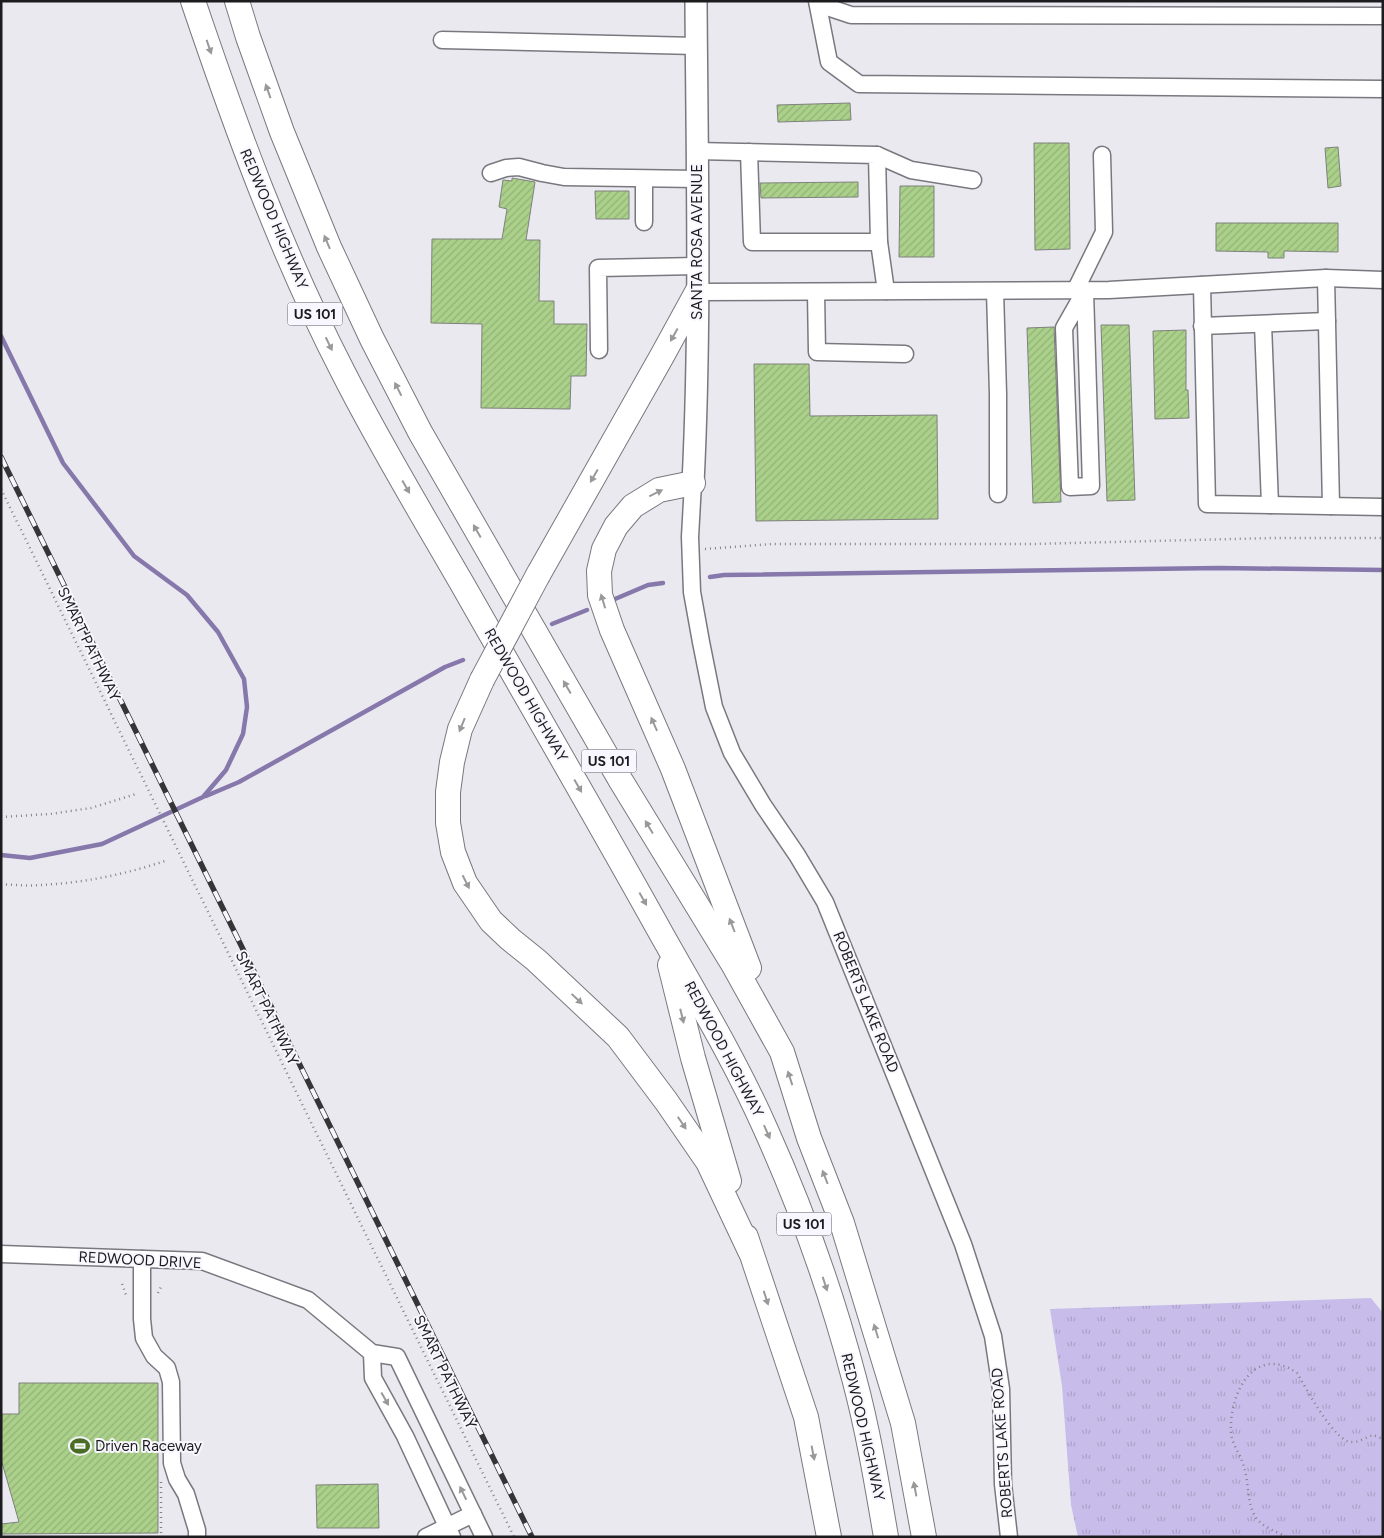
<svg xmlns="http://www.w3.org/2000/svg" width="1384" height="1538" viewBox="0 0 1384 1538" font-family="Figtree,sans-serif">
<style>
.grass{fill:url(#grass-tufts)}
.lines{fill:none;stroke-linecap:round;stroke-linejoin:round}
.stream{stroke:#8678ab;stroke-width:4.5}
.building{fill:url(#building-hatch);stroke:#7e827b}
.minor-casing{stroke:#7a787f;stroke-width:19}
.major-casing{stroke:#7a787f;stroke-width:24}
.highway-casing{stroke:#7a787f;stroke-width:26}
.path{stroke:#848388;stroke-width:2.5;stroke-dasharray:1 4;stroke-linecap:butt}
.minor{stroke:#fff;stroke-width:16}
.major{stroke:#fff;stroke-width:21}
.highway{stroke:#fff;stroke-width:24}
.rail-casing{stroke:#353538;stroke-width:5.5}
.rail{stroke:#f8f6fe;stroke-width:4;stroke-dasharray:11;stroke-linecap:butt}
.highway-bridge-casing{stroke:#7a787f;stroke-width:26;stroke-linecap:butt}
.highway-bridge{stroke:#fff;stroke-width:24}
.oneway{fill:#99999a}
.labels{text-anchor:middle;dominant-baseline:central;stroke-width:4;stroke-linejoin:round;paint-order:stroke}
.shield{fill:#f8f6fe;stroke:#5e5d61;stroke-width:1}
.shield-label{font-size:14px;font-weight:bold;fill:#1c1c1e}
.street-label{font-size:15px;fill:#1c1c1e;stroke:#f8f6fe}
.poi-label{font-size:15px;fill:#1c1c1e;stroke:#f8f6fe;text-anchor:start}
</style>
<defs>
<pattern id="grass-tufts" width="24" height="20" patternUnits="userSpaceOnUse" patternTransform="scale(1.25)"><rect width="24" height="20" fill="#c8bdea"/><path d="M3 7l-1-3M5 7V3M7 7l1-3M15 17l-1-3M17 17v-4M19 17l1-3" fill="none" stroke="#aba2c8"/></pattern>
<pattern id="building-hatch" width="6" height="6" patternUnits="userSpaceOnUse" patternTransform="scale(1.25)"><rect width="6" height="6" fill="#aad08a"/><path d="M-1 1l2-2M0 6l6-6M5 7l2-2" fill="none" stroke="#92b277"/></pattern>
</defs>
<rect width="100%" height="100%" fill="#eae9f0"/>
<!-- grass -->
<path class="grass" d="M1371,1298L1383,1313V1537H1078L1071,1505L1062,1386L1050,1309Z"/>
<g class="lines">
<!-- stream -->
<g class="stream">
<path d="M1,336L63,463L134,556L187,595L218,632L244,679L247,707L243,734L226,770L203,797L102,844L30,858L1,855"/>
<path d="M710,577L724,575L1219,568L1383,570"/>
<path d="M615,599L648,585L663,583"/>
<path d="M552,624L587,610"/>
<path d="M206,796L239,782L445,667L463,660"/>
</g>
</g>
<!-- building -->
<g class="building">
<path d="M850,103L851,120L778,122L777,105Z"/>
<path d="M1034,143H1069L1070,249L1035,250Z"/>
<path d="M1338,147L1341,186L1328,188L1325,148Z"/>
<path d="M512,178L535,182L526,240H540L539,301H554V324H587L586,376H571L570,409L481,408L482,324L431,323L432,239H502L507,209L499,207L503,180L512,181Z"/>
<path d="M858,182V197L761,198L760,183Z"/>
<path d="M900,186H934V257H899Z"/>
<path d="M595,191H629V219H596Z"/>
<path d="M1216,223H1338V252L1284,251V258H1268V252L1216,251Z"/>
<path d="M1101,325H1129L1135,500L1107,501Z"/>
<path d="M1054,327L1061,502L1033,503L1027,328Z"/>
<path d="M1186,330V390H1188L1189,418L1155,419L1153,331Z"/>
<path d="M754,364H809L810,416L937,415L938,519L756,521Z"/>
<path d="M19,1383H158V1533L1,1534V1524L19,1522L1,1459L2,1414H19Z"/>
<path d="M378,1484L379,1528H317L316,1485Z"/>
</g>
<g class="lines">
<defs>
<g id="minor">
<path d="M817,1L829,62L859,84L1383,89"/>
<path d="M818,4L851,15L1383,16"/>
<path d="M442,40L696,46"/>
<path d="M696,151L877,155L879,242L886,291"/>
<path d="M749,152L752,242H879"/>
<path d="M877,155L911,170L973,180"/>
<path d="M491,173L506,168L519,167L542,173L564,177L697,179"/>
<path d="M644,179V222"/>
<path d="M1326,278L1331,506"/>
<path d="M1202,285L1207,504L1383,507"/>
<path d="M995,291L998,394V494"/>
<path d="M1075,291L1104,232L1102,155"/>
<path d="M1085,291L1091,486L1070,487L1064,328Z"/>
<path d="M697,292L1109,290L1326,278L1383,280"/>
<path d="M816,292L817,352L905,354"/>
<path d="M1263,324L1270,505"/>
<path d="M1202,326L1327,321"/>
<path d="M599,350L598,268L697,266"/>
<path d="M693,483L690,537L692,592L701,642L714,707L732,753L763,805L797,855L825,902L963,1244L993,1336L1001,1389L1003,1484L1009,1537"/>
<path d="M1,1254L202,1261L308,1300L372,1353L397,1357L484,1537"/>
<path d="M142,1259V1319L144,1338L154,1356L167,1368L171,1382L172,1463L177,1479L186,1494L197,1530V1537"/>
<path d="M372,1353L373,1378L405,1436L452,1537"/>
<path d="M426,1537L473,1514"/>
</g>
<path id="major" d="M693,483C701,323 697,162 696,1"/>
<g id="highway">
<path d="M193,1C236,128 281,252 343,372C380,445 423,516 464,587C530,703 597,818 662,935C698,999 736,1062 766,1130C802,1210 832,1294 854,1378C868,1430 877,1484 886,1537"/>
<path d="M237,1L248,37L282,132L329,247L372,339L420,432L546,651L621,781L733,964L782,1052L809,1138L842,1223L903,1423L924,1537"/>
<path d="M693,483L659,490L633,506L616,526L604,549L599,571L600,595L612,630L673,769L749,968"/>
<path d="M538,575L662,356L697,292"/>
<path d="M482,680L460,729L452,762L448,792V823L453,852L465,883L491,921L510,939L536,960L618,1037L666,1101L708,1162L750,1251"/>
<path d="M670,965L693,1058L729,1181"/>
<path d="M746,1237L806,1417L829,1537"/>
</g>
</defs>
<!-- minor casing -->
<use href="#minor" class="minor-casing"/>
<!-- major casing -->
<use href="#major" class="major-casing"/>
<!-- highway casing -->
<use href="#highway" class="highway-casing"/>
<!-- path -->
<g class="path">
<path d="M1,489L514,1537"/>
<path d="M705,549L772,544H1031L1274,538H1383"/>
<path d="M1,817L50,814L91,808L136,794"/>
<path d="M1,884C14,885 27,886 40,885C84,883 127,874 168,860"/>
<path d="M122,1284L126,1295"/>
<path d="M158,1293L162,1285"/>
<path d="M161,1482V1533"/>
<path d="M1286,1537C1276,1531 1261,1527 1255,1516C1247,1504 1249,1482 1244,1467C1241,1455 1232,1445 1231,1432C1229,1394 1254,1343 1297,1373C1306,1388 1334,1441 1351,1442C1358,1443 1366,1437 1373,1435L1383,1439"/>
</g>
<!-- minor -->
<use href="#minor" class="minor"/>
<!-- major -->
<use href="#major" class="major"/>
<!-- highway -->
<use href="#highway" class="highway"/>
<defs>
<path id="rail" d="M1,457L532,1537"/>
</defs>
<!-- rail casing -->
<use href="#rail" class="rail-casing"/>
<!-- rail -->
<use href="#rail" class="rail"/>
<defs>
<path id="highway-bridge" d="M482,680L538,575"/>
</defs>
<!-- highway-bridge casing -->
<use href="#highway-bridge" class="highway-bridge-casing"/>
<!-- highway-bridge -->
<use href="#highway-bridge" class="highway-bridge"/>
</g>
<!-- one-way arrows -->
<defs><path id="oneway-solid" d="M-6-.8H1V-3.2L6.5 0L1 3.2V.8H-6Z" transform="scale(1.25)"/></defs>
<g class="oneway">
<use href="#oneway-solid" transform="translate(209 47) rotate(71)"/>
<use href="#oneway-solid" transform="translate(268 91) rotate(-110)"/>
<use href="#oneway-solid" transform="translate(327 242) rotate(-113)"/>
<use href="#oneway-solid" transform="translate(674 335) rotate(119)"/>
<use href="#oneway-solid" transform="translate(329 344) rotate(64)"/>
<use href="#oneway-solid" transform="translate(398 389) rotate(-117)"/>
<use href="#oneway-solid" transform="translate(594 476) rotate(120)"/>
<use href="#oneway-solid" transform="translate(406 487) rotate(60)"/>
<use href="#oneway-solid" transform="translate(656 493) rotate(-26)"/>
<use href="#oneway-solid" transform="translate(477 531) rotate(-120)"/>
<use href="#oneway-solid" transform="translate(603 601) rotate(-107)"/>
<use href="#oneway-solid" transform="translate(567 687) rotate(-120)"/>
<use href="#oneway-solid" transform="translate(654 724) rotate(-114)"/>
<use href="#oneway-solid" transform="translate(462 725) rotate(112)"/>
<use href="#oneway-solid" transform="translate(578 786) rotate(60)"/>
<use href="#oneway-solid" transform="translate(649 827) rotate(-121)"/>
<use href="#oneway-solid" transform="translate(466 882) rotate(63)"/>
<use href="#oneway-solid" transform="translate(643 899) rotate(61)"/>
<use href="#oneway-solid" transform="translate(732 925) rotate(-111)"/>
<use href="#oneway-solid" transform="translate(577 999) rotate(43)"/>
<use href="#oneway-solid" transform="translate(682 1016) rotate(76)"/>
<use href="#oneway-solid" transform="translate(790 1078) rotate(-108)"/>
<use href="#oneway-solid" transform="translate(682 1123) rotate(56)"/>
<use href="#oneway-solid" transform="translate(767 1132) rotate(66)"/>
<use href="#oneway-solid" transform="translate(825 1177) rotate(-111)"/>
<use href="#oneway-solid" transform="translate(825 1284) rotate(72)"/>
<use href="#oneway-solid" transform="translate(766 1298) rotate(72)"/>
<use href="#oneway-solid" transform="translate(876 1331) rotate(-107)"/>
<use href="#oneway-solid" transform="translate(385 1399) rotate(61)"/>
<use href="#oneway-solid" transform="translate(813 1453) rotate(79)"/>
<use href="#oneway-solid" transform="translate(915 1489) rotate(-101)"/>
<use href="#oneway-solid" transform="translate(463 1493) rotate(-116)"/>
</g>
<!-- icons -->
<defs>
<symbol id="stadium-bare" viewBox="-9 -9 18 18"><path d="M0-5a6.5 5 0 1 0 0 10a6.5 5 0 1 0 0-10ZM-3.5-1.8h7v3.6h-7Z" fill="#4a6d25" stroke="#f8f6fe" stroke-width="2.5" paint-order="stroke"/></symbol>
</defs>
<g fill-rule="evenodd">
<use href="#stadium-bare" x="66" y="1432" width="28" height="28"/>
</g>
<g class="labels">
<!-- shield labels -->
<g class="shield">
<rect x="287.5" y="302.5" width="55" height="23" rx="4"/>
<rect x="581.5" y="749.5" width="55" height="23" rx="4"/>
<rect x="776.5" y="1212.5" width="55" height="23" rx="4"/>
</g>
<g class="shield-label">
<text x="315" y="314">US 101</text>
<text x="609" y="761">US 101</text>
<text x="804" y="1224">US 101</text>
</g>
<!-- street labels -->
<g class="street-label">
<text transform="translate(274 219) rotate(67)">REDWOOD HIGHWAY</text>
<text transform="translate(697 242) rotate(-90)">SANTA ROSA AVENUE</text>
<text transform="translate(89 644) rotate(64)">SMART PATHWAY</text>
<text transform="translate(526 695) rotate(60)">REDWOOD HIGHWAY</text>
<text transform="translate(866 1002) rotate(68)">ROBERTS LAKE ROAD</text>
<text transform="translate(267 1008) rotate(64)">SMART PATHWAY</text>
<text transform="translate(724 1049) rotate(62)">REDWOOD HIGHWAY</text>
<text transform="translate(140 1260) rotate(3)">REDWOOD DRIVE</text>
<text transform="translate(445 1372) rotate(64)">SMART PATHWAY</text>
<text transform="translate(863 1427) rotate(77)">REDWOOD HIGHWAY</text>
<text transform="translate(1002 1443) rotate(-94)">ROBERTS LAKE ROAD</text>
</g>
<!-- poi labels -->
<g class="poi-label">
<text x="95" y="1446">Driven Raceway</text>
</g>
</g>
<!-- border -->
<rect width="1384" height="1538" fill="none" stroke="#1c1c1e" stroke-width="5"/>
</svg>
